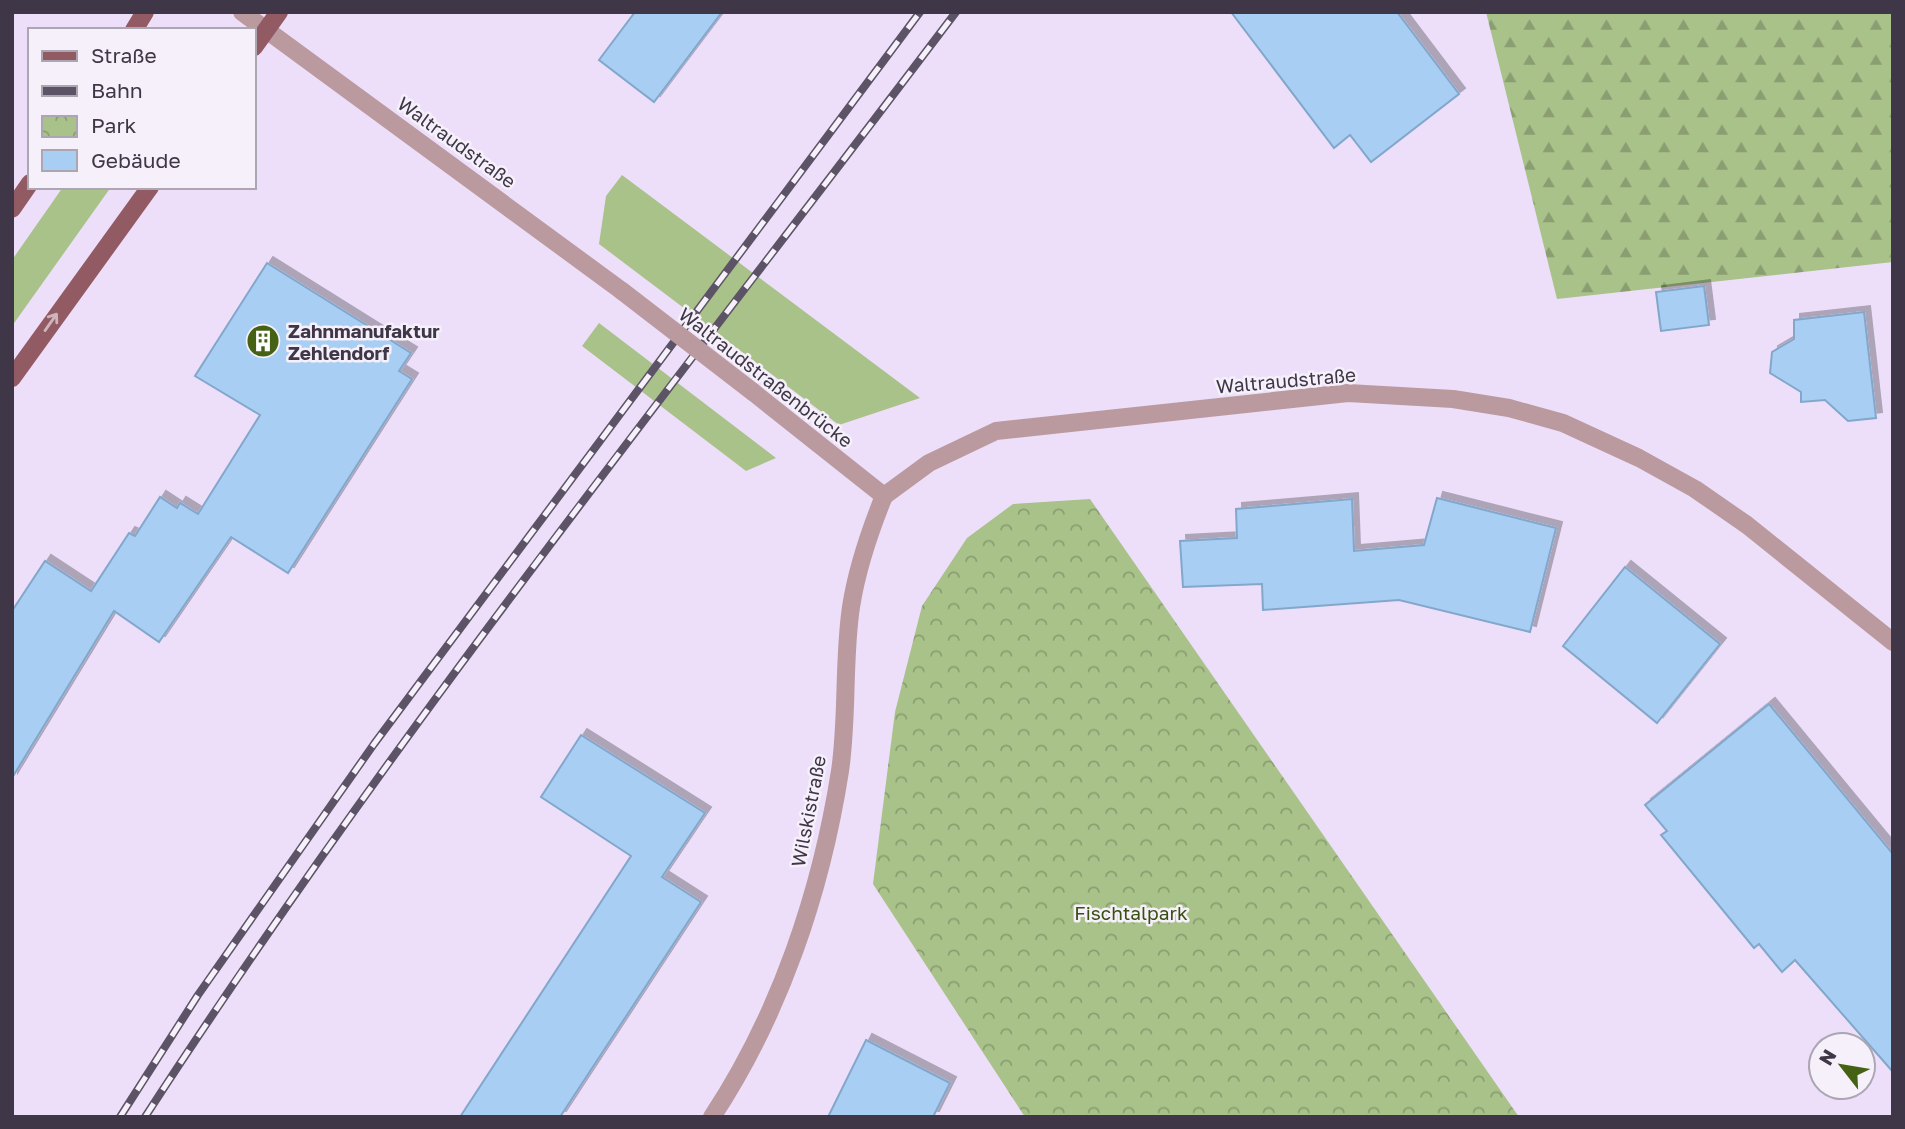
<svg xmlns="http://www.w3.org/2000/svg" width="1905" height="1129" viewBox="0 0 1905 1129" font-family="'Golos Text',sans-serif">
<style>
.green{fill:#a8c289}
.forest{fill:url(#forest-firs)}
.park{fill:url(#park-crowns)}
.building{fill:#a8cef3;stroke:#82a7cb;stroke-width:2;filter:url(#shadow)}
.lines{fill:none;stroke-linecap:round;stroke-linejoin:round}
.minor{stroke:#ba9a9f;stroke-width:18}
.major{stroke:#925b64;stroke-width:18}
.rail-casing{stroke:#5d5366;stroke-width:8}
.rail{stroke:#f5f0f9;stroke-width:5;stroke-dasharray:16;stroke-linecap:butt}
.minor-bridge{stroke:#ba9a9f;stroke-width:18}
.oneway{stroke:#cdb4bd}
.labels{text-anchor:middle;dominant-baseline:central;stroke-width:5;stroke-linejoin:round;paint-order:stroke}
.street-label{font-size:19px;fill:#3f3647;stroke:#f5f0f9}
.poi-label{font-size:19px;font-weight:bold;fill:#3f3647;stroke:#f5f0f9;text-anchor:start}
.park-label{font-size:19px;fill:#374f0f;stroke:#f5f0f9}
</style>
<defs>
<pattern id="forest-firs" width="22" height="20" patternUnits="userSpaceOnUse" patternTransform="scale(1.75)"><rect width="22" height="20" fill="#a8c289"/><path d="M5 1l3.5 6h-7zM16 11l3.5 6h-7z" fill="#8a9e72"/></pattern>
<pattern id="park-crowns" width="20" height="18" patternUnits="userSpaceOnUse" patternTransform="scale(1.75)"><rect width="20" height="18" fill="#a8c289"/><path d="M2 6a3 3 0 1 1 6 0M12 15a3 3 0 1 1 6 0" fill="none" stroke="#8a9e72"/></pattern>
<filter id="shadow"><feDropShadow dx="6" dy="-6" stdDeviation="0" flood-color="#0004"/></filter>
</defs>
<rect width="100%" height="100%" fill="#eddffa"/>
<!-- green -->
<g class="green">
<path d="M622,175L920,398L839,425L599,244L606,196Z"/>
<path d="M63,187H111L12,326V260Z"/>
<path d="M599,323L776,458L746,471L582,346Z"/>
</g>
<!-- forest -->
<path class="forest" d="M1486,12H1893V262L1557,299Z"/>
<!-- park -->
<path class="park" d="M1090,499L1519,1117H1025L873,884L895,712L922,606L967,538L1013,504Z"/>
<!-- building -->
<g class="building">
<path d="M635,12H722L654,102L599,60Z"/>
<path d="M1231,12H1397L1459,94L1371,162L1350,135L1334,148Z"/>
<path d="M267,263L411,353L399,371L412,379L288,573L231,537L159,642L114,611L12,778V611L45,561L91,591L129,533L135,536L160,497L177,508L180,503L198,514L260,415L195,376Z"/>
<path d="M1704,286L1709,325L1661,331L1656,292Z"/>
<path d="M1864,312L1876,418L1848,421L1825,400L1801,402V392L1770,373L1772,352L1794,339V320Z"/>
<path d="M1437,498L1556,528L1530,632L1399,600L1263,610L1262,584L1183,587L1180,541L1237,538L1236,509L1352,499L1354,551L1424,545Z"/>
<path d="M1625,567L1720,644L1657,723L1563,646Z"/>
<path d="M1769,704L1893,854V1072L1795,960L1782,972L1759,944L1754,948L1661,835L1667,831L1645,805Z"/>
<path d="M581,735L705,813L662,877L701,902L560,1117H460L631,856L541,797Z"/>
<path d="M866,1040L950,1083L933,1117H828Z"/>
</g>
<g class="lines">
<!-- minor -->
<g class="minor">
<path d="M242,12L622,291"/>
<path d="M753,392L884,496"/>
<path d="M884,496L929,463L996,431L1348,393L1453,399L1509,408L1563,423L1639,458L1695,489L1747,525L1893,642"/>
<path d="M712,1117C780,1014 821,892 840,771C848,717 843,661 851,607C857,568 869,533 884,496"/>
</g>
<!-- major -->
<g class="major">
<path d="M134,30L145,12"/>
<path d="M254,47L279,12"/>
<path d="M12,209L30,183"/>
<path d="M12,378L150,187"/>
</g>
<defs>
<g id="rail">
<path d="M120,1117L198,995L374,744L920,12"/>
<path d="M145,1117C394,733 681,376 956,12"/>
</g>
</defs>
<!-- rail casing -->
<use href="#rail" class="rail-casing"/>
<!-- rail -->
<use href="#rail" class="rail"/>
<!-- minor-bridge -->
<path class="minor-bridge" d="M622,291L753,392"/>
</g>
<!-- one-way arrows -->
<defs><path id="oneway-shaft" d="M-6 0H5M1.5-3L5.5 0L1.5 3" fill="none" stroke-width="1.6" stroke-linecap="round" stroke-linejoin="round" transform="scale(1.75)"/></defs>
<use class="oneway" href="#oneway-shaft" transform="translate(51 322) rotate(-55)"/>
<!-- icons -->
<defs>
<symbol id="building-disc" viewBox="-11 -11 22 22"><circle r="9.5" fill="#456214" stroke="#f5f0f9"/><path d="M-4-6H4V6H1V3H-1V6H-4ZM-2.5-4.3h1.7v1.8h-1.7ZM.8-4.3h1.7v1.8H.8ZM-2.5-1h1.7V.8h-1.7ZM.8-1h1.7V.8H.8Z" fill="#fff"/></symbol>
</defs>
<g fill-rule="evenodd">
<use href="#building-disc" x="244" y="322" width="38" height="38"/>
</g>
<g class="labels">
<!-- street labels -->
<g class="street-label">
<text transform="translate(457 142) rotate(36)">Waltraudstraße</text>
<text transform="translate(766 377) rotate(38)">Waltraudstraßenbrücke</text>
<text transform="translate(1286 380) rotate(-5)">Waltraudstraße</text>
<text transform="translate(808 811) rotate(-79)">Wilskistraße</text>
</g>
<!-- poi labels -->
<g class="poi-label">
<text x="288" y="330">Zahnmanufaktur<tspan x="288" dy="22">Zehlendorf</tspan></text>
</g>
<!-- park labels -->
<g class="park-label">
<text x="1131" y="912">Fischtalpark</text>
</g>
</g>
<!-- border -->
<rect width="1905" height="1129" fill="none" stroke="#3f3647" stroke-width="28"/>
<!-- legend -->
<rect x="28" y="28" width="228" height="161" fill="#f5f0f9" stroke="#aca6b2" stroke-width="2"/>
<rect x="42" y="51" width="35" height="10" fill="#925b64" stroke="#aca6b2" stroke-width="2"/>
<text x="91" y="63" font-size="21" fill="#3f3647">Straße</text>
<rect x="42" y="86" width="35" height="10" fill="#5d5366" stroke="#aca6b2" stroke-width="2"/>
<text x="91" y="98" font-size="21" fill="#3f3647">Bahn</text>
<rect x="42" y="116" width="35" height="21" fill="url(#park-crowns)" stroke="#aca6b2" stroke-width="2"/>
<text x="91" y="133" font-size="21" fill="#3f3647">Park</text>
<rect x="42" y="150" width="35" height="21" fill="#a8cef3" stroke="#aca6b2" stroke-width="2"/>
<text x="91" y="168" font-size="21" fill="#3f3647">Gebäude</text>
<!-- north arrow -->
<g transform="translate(1842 1066) rotate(301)"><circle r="33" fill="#f5f0f9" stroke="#aca6b2" stroke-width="2"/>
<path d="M0-5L12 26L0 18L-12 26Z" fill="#456214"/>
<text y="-10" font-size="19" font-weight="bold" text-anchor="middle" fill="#3f3647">N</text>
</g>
</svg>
